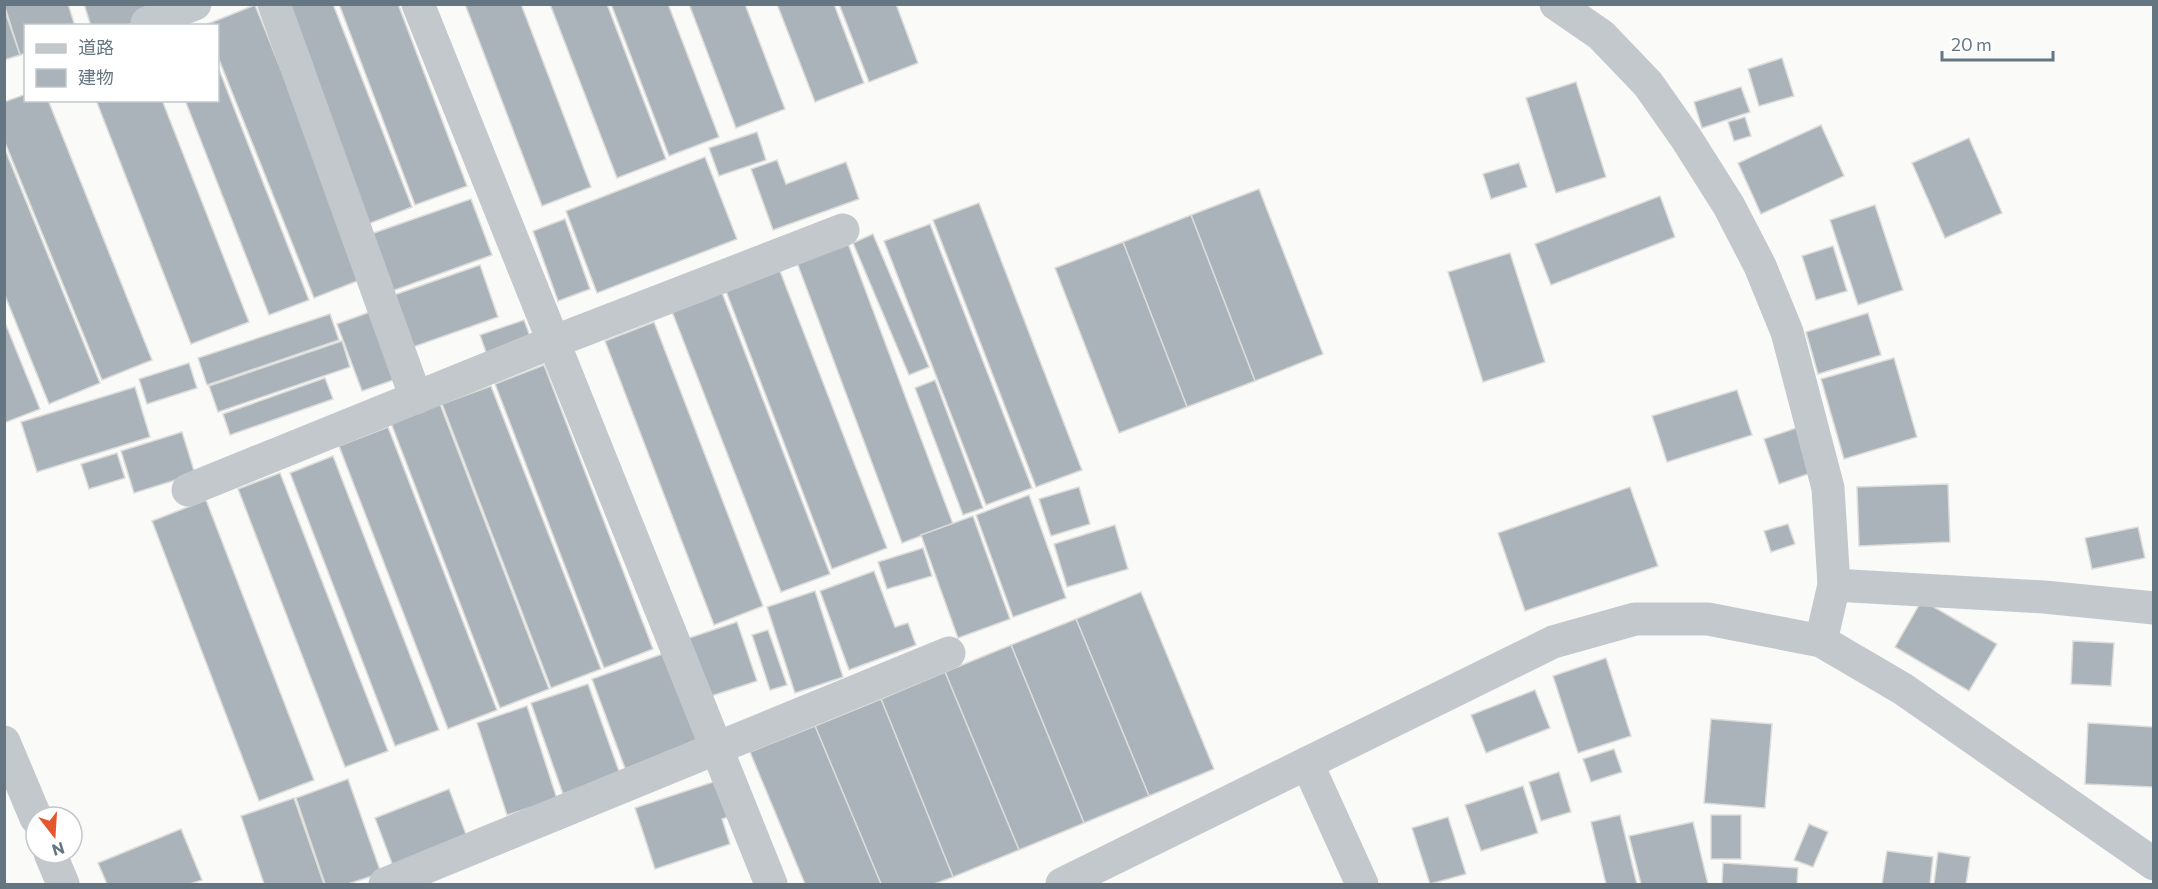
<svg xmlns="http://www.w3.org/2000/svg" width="2158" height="889" viewBox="0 0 2158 889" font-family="Commissioner,'Noto Sans JP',sans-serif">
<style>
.building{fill:#aab3b9;stroke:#dcdcda;stroke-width:1.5}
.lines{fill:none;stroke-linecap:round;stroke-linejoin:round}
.minor{stroke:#c3c8cc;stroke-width:33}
</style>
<rect width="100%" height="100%" fill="#fafaf8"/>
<!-- building -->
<g class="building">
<path d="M4,4H68L75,26H26V53L20,55Z"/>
<path d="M84,4H165L167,12L124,26H91Z"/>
<path d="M283,4H333L412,207L368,224Z"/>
<path d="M339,4H398L467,186L415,205Z"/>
<path d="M465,4H521L591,187L542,206Z"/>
<path d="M550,4H607L666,159L617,178Z"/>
<path d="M611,4H668L719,137L669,156Z"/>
<path d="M689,4H745L785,109L736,128Z"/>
<path d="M777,4H834L864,83L815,102Z"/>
<path d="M839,4H896L918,63L869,82Z"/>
<path d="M255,5L365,278L314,298L218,57V26L205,25Z"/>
<path d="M4,8L20,55L4,60Z"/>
<path d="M1782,58L1794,96L1759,106L1748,69Z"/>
<path d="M218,67L309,300L269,315L185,100H218Z"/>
<path d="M1576,82L1606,177L1556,193L1526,98Z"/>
<path d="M1741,87L1750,112L1702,128L1694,102Z"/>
<path d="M26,94V100H48L152,360L102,380L4,140V102Z"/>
<path d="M96,100H162L249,322L191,344Z"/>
<path d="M1745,117L1751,136L1734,141L1728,122Z"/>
<path d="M1821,125L1844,176L1761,214L1738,163Z"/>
<path d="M757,132L766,160L719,176L709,148Z"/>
<path d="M1969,138L2002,213L1945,238L1912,163Z"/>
<path d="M4,147L100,383L49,404L4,293Z"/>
<path d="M705,157L737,239L597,293L566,211Z"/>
<path d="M777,160L786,184L846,162L859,199L773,230L751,169Z"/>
<path d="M1519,163L1527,187L1491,199L1483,174Z"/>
<path d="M1259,189L1323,354L1255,381L1191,215Z"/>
<path d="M1660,196L1675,237L1551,285L1535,244Z"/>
<path d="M471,199L492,255L392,291L371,234Z"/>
<path d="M979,203L1082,470L1036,487L933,220Z"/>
<path d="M1875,205L1903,290L1858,305L1830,220Z"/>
<path d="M1191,215L1255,381L1187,407L1123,242Z"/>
<path d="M565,219L590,289L558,301L533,231Z"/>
<path d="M930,224L1032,488L986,505L884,241Z"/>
<path d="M873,234L929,367L909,375L853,243Z"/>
<path d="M847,241L953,524L902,543L796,260Z"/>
<path d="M1123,242L1187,407L1119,433L1055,268Z"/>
<path d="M1833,246L1847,291L1816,300L1802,256Z"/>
<path d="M1510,253L1545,362L1483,382L1448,272Z"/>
<path d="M480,265L498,317L413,347L394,295Z"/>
<path d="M778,266L887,548L832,569L724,286Z"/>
<path d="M721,290L830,574L781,592L671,309Z"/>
<path d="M378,309L402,377L362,391L337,324Z"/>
<path d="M1868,313L1881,355L1818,374L1806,332Z"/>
<path d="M330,314L339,340L207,385L198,358Z"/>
<path d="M4,320L40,409L4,423Z"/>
<path d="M524,320L531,339L487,355L480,335Z"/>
<path d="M654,322L763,606L714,625L605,341Z"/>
<path d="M342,341L350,367L218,412L209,386Z"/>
<path d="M1894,358L1917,437L1844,459L1821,379Z"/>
<path d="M189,363L197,388L147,404L139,379Z"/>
<path d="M544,365L653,649L604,668L495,384Z"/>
<path d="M325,378L333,399L230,435L223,414Z"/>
<path d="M935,380L983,508L963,515L915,388Z"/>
<path d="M491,386L601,669L551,688L442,404Z"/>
<path d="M135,387L150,437L37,472L21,422Z"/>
<path d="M1737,390L1752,435L1667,462L1652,416Z"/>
<path d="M440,404L549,689L500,708L391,423Z"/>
<path d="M388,427L497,710L448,729L339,446Z"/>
<path d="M1799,427L1814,472L1779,484L1764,439Z"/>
<path d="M182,432L195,474L134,493L121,451Z"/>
<path d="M117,453L125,478L89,489L81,464Z"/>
<path d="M333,456L439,730L395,746L290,473Z"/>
<path d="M280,473L388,751L345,767L238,489Z"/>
<path d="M1948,484L1950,542L1859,546L1857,487Z"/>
<path d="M1079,487L1090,524L1051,536L1039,499Z"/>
<path d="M1630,487L1658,566L1525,611L1498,533Z"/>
<path d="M1029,495L1066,598L1013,617L976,515Z"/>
<path d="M206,500L314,780L259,801L152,521Z"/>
<path d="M973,516L1010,619L958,638L921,535Z"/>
<path d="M1788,524L1795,544L1771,552L1764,531Z"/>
<path d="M1115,525L1128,569L1067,587L1054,544Z"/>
<path d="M2138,527L2145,558L2092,569L2085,538Z"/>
<path d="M923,548L932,576L887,589L878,562Z"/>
<path d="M874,571L895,627L908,623L916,645L849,670L820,591Z"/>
<path d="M815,591L843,677L795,693L767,607Z"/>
<path d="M1141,592L1214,769L1149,796L1076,619Z"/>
<path d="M1922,600L1997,644L1969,691L1895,647Z"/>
<path d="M1076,619L1149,796L1084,823L1011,645Z"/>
<path d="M737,622L757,681L708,697L689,638Z"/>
<path d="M768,630L787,685L770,690L752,635Z"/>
<path d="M2073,641L2114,643L2111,686L2071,684Z"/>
<path d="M1011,645L1084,823L1019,850L945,672Z"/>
<path d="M668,652L701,743L626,771L592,679Z"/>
<path d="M1606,658L1631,736L1578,753L1553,676Z"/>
<path d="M945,672L1019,850L953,877L881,699Z"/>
<path d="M588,684L620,774L563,794L531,703Z"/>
<path d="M1535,690L1550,728L1486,753L1471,715Z"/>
<path d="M881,699L953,877L934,884H881L815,726Z"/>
<path d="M527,706L557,799L507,815L477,723Z"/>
<path d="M1711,719L1772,724L1765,808L1704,803Z"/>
<path d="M2088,723L2154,727V787L2085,784Z"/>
<path d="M815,726L881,884H805L750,752Z"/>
<path d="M1614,749L1622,772L1591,782L1583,759Z"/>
<path d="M1559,772L1571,812L1541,821L1529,782Z"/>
<path d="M348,779L381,873L348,884H325L296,798Z"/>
<path d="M716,781L728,817L722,819L730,844L655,869L635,808Z"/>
<path d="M1523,786L1538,833L1481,851L1465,805Z"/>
<path d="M449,789L467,837L393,866L375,818Z"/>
<path d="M294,798L324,884H264L241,816Z"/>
<path d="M1620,815L1637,884H1606L1591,822Z"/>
<rect x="1711" y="815" width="30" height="44"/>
<path d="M1448,817L1466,874L1430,884L1412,828Z"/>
<path d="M1693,822L1708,884H1641L1629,836Z"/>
<path d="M1809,824L1828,832L1813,867L1794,860Z"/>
<path d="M181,829L202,880L190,884H107L98,863Z"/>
<path d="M1887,851L1933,857L1930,884H1882Z"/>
<path d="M1938,852L1970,857L1966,884H1934Z"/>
<path d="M1723,863L1798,868L1797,884H1722Z"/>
</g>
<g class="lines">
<!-- minor -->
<g class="minor">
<path d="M274,4L416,398"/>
<path d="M418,4L771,884"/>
<path d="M1556,4L1601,35L1648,84L1686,138L1729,206L1760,266L1787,332L1828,488L1834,585L1821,641"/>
<path d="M147,23L195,4"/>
<path d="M188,490L553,342L843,230"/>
<path d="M1834,585L2044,597L2154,608"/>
<path d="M4,742L36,818"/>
<path d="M1307,763L1362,884"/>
<path d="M50,853L63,884"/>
<path d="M385,884L949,653"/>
<path d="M1062,884L1553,642L1635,619H1708L1821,641L1903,689L2154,864"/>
</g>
</g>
<!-- border -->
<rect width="2158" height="889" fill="none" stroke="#657683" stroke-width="12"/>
<!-- legend -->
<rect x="24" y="24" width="195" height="78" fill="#ffffff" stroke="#c1c8cd" stroke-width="1.5"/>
<rect x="36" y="44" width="30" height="9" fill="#c3c8cc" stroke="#c1c8cd" stroke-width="1.5"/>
<text x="78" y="54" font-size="18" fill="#657683">道路</text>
<rect x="36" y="69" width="30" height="18" fill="#aab3b9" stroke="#c1c8cd" stroke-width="1.5"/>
<text x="78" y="84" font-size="18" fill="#657683">建物</text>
<!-- north arrow -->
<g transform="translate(54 835) rotate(163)"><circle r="28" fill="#ffffff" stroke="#c1c8cd" stroke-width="1.5"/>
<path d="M0-4.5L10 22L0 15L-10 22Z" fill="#e4572e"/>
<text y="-9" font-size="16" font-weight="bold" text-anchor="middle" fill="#657683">N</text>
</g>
<!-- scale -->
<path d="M1942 51v9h111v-9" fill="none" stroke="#657683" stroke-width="3"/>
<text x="1951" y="51" font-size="18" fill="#657683" stroke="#ffffff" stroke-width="4.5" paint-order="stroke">20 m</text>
</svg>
